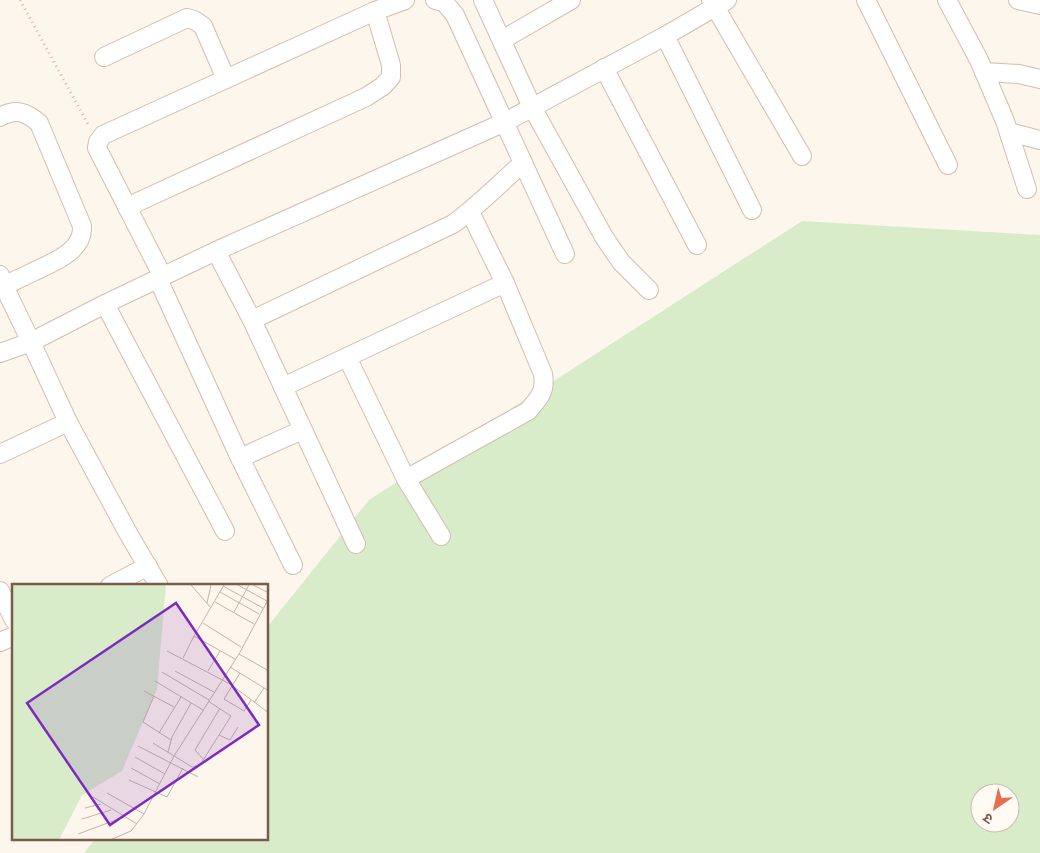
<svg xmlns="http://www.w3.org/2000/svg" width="1040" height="853" viewBox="0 0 1040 853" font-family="'DM Sans','Noto Sans Devanagari',sans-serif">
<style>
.grass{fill:#d8ecc9;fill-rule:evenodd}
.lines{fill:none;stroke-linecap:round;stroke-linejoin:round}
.minor-casing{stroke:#d1beb0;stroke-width:20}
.path{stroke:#d9b8a5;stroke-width:3;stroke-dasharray:1 4;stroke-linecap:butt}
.minor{stroke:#fff;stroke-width:18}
.inset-road{fill:none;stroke:#c5b3a7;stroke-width:1}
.view{fill:#7b2cbf;fill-opacity:0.15;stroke:#7b2cbf;stroke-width:2.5}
.inset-edge{fill:none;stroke:#7a5c4d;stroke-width:2.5}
</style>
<rect width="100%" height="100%" fill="#fdf6ec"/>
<!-- grass -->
<path class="grass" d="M802,221L1040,235V853H84L95,839H268V626L369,500ZM980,793H1010V823H980Z"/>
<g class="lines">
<defs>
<g id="minor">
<path d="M435,0L444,2L455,15L565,254"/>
<path d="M483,0L532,107L604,237L621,262L649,290"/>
<path d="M711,0L802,156"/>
<path d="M866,0L948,165"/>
<path d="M947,0L979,60L1005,121L1027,189"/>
<path d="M1018,0L1040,5"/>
<path d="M665,36L752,210"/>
<path d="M502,40L571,0"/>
<path d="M104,57L187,18L194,20L203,26L226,79"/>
<path d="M604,68L697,245"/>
<path d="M984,72L1019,74L1040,79"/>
<path d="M0,117C16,108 26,112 39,123L82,226C84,252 51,263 33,272C22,277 11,283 0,287"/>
<path d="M1009,132L1040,140"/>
<path d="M127,207L366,97L383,86L391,77V65L375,11"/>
<path d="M216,251L252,320L356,544"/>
<path d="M0,275L4,286L31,342L68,422L128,533L159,586"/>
<path d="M163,277L97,148L98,142L103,135L375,11L405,0"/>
<path d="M158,279L240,458L293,565"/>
<path d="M105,304L225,531"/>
<path d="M252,320L453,224C478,206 500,183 523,163"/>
<path d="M0,353L31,342L105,304L216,251L505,122L665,36L727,0"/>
<path d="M347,357L406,479L441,536"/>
<path d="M283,387L505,283"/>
<path d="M0,454L68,422"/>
<path d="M240,458L302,430"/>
<path d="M406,479L528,411C539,398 546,392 543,374L505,283L470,212"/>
<path d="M110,586L148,566"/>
<path d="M0,591L14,620"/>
<path d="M0,642L14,636"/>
</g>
</defs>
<!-- minor casing -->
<use href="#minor" class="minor-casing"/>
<!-- path -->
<path class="path" d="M20,0L89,126"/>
<!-- minor -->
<use href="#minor" class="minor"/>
</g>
<!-- overview -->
<g transform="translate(12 584)">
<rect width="256" height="256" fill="#fdf6ec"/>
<path d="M0,1H154L145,105L110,187L70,211L47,256H0Z" fill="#d8ecc9"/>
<path class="inset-road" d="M179,1L199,24M212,1L182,52L223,75M226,1L255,17M241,1L257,9M211,2L251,24M208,8L247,30M203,18L242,40M195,19L199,1M222,28L237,1M191,39L229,63M155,67L218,100L257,129M227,70L257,87M171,74L182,52M218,83L257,107M163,87L202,108M196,87L208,67M150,88L197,116M228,89L212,115L232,127L239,116M143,97L191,126M132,107L162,123M142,112L131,138L159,156M242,119L252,104M147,149L169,113M207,151L218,156L226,143M141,159L180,183L188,181L219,132L196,117M126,162L186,193M156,168L160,153L179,119M123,173L153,190M192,176L183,166L208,124M119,184L148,200M117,196L155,213L171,184M95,209L132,230M81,213L125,240M73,224L89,220M70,235L99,226M66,250L112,233M98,256L119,247L132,230L162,172L227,70L257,14"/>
<path class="view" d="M164,19L247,141L98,241L15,119Z"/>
<rect width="256" height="256" class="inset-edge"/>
</g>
<!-- north arrow -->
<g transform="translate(995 808) rotate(214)"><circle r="24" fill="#fffaf3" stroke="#cabbb1"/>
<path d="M0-4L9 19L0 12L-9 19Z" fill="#e76f51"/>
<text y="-8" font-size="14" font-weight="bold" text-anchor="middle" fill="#7a5c4d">उ</text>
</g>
</svg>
